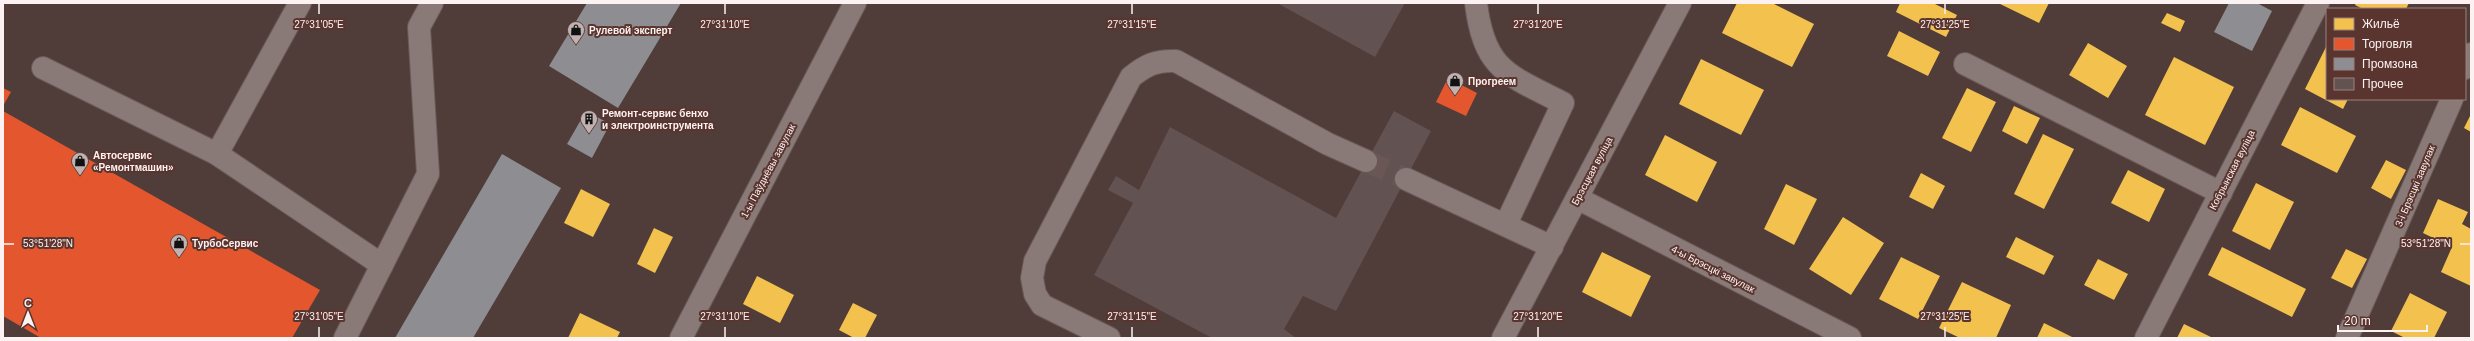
<svg xmlns="http://www.w3.org/2000/svg" width="2474" height="341" viewBox="0 0 2474 341" font-family="Helvetica,sans-serif">
<style>
.homes{fill:#f2c14e}
.shops{fill:#e4572e}
.industry{fill:#8d8d92}
.building{fill:#635252}
.lines{fill:none;stroke-linecap:round;stroke-linejoin:round}
.minor-tunnel{stroke:#6a5755;stroke-width:22;stroke-dasharray:22 11;stroke-linecap:butt}
.minor-casing{stroke:#695a58;stroke-width:24}
.minor{stroke:#897977;stroke-width:22}
.ticks{fill:none;stroke:#fcf2f1;stroke-width:1.5}
.labels{text-anchor:middle;dominant-baseline:central;stroke-width:4;stroke-linejoin:round;paint-order:stroke}
.poi-label{font-size:10px;font-weight:bold;fill:#fcf2f1;stroke:#5a352f;text-anchor:start}
.street-label{font-size:10px;fill:#fcf2f1;stroke:#5a352f}
.ticks-label{font-size:10px;text-anchor:middle;fill:#fcf2f1;stroke:#5a352f;stroke-width:4;stroke-linejoin:round;paint-order:stroke}
</style>
<rect width="100%" height="100%" fill="#503c39"/>
<!-- homes -->
<g class="homes">
<path d="M1737,3H1772L1814,24L1792,67L1722,33Z"/>
<path d="M1900,3H1933L1957,15L1946,37L1896,12Z"/>
<path d="M1998,3H2049L2039,23Z"/>
<path d="M2356,3H2409L2406,9H2363L2355,5Z"/>
<path d="M2167,13L2185,21L2180,32L2161,23Z"/>
<path d="M1899,31L1940,52L1928,76L1887,56Z"/>
<path d="M2088,43L2127,66L2108,98L2069,75Z"/>
<path d="M2327,45V99H2348L2343,109L2305,89Z"/>
<path d="M2174,57L2234,87L2205,145L2145,115Z"/>
<path d="M1701,59L1764,90L1741,135L1679,104Z"/>
<path d="M1967,88L1996,102L1971,152L1942,138Z"/>
<path d="M2014,106L2040,118L2027,144L2002,131Z"/>
<path d="M2300,107L2356,136L2337,173L2281,145Z"/>
<path d="M2471,114V132L2464,128Z"/>
<path d="M2043,134L2074,149L2044,209L2014,194Z"/>
<path d="M1665,135L1717,162L1697,202L1645,175Z"/>
<path d="M2386,160L2406,170L2391,199L2371,188Z"/>
<path d="M2128,170L2165,189L2149,222L2111,203Z"/>
<path d="M1921,173L1945,186L1933,209L1909,197Z"/>
<path d="M2256,183L2294,202L2270,250L2232,231Z"/>
<path d="M1786,184L1817,199L1794,245L1764,229Z"/>
<path d="M581,189L610,204L593,237L564,223Z"/>
<path d="M2438,199L2468,212L2462,224L2471,229V286L2441,272L2452,247L2423,233Z"/>
<path d="M1843,217L1884,243L1851,295L1809,269Z"/>
<path d="M654,228L673,237L655,273L637,264Z"/>
<path d="M2016,237L2054,256L2044,275L2006,257Z"/>
<path d="M2222,247L2306,289L2292,317L2208,275Z"/>
<path d="M2346,249L2367,259L2352,288L2331,278Z"/>
<path d="M1602,252L1651,276L1631,317L1582,292Z"/>
<path d="M1901,257L1940,276L1918,319L1879,299Z"/>
<path d="M2098,259L2128,274L2114,300L2084,285Z"/>
<path d="M757,276L794,295L780,323L743,304Z"/>
<path d="M1962,282L2011,305L1996,338H1960L1939,328Z"/>
<path d="M2410,293L2447,312L2434,338H2405L2391,331Z"/>
<path d="M853,303L877,315L865,338H854L839,330Z"/>
<path d="M580,313L620,332L617,338H568Z"/>
<path d="M2044,323L2074,338H2037Z"/>
<path d="M2184,324L2213,338H2177Z"/>
</g>
<!-- shops -->
<g class="shops">
<path d="M1448,78L1477,93L1466,116L1436,102Z"/>
<path d="M3,88L11,92L3,106Z"/>
<path d="M3,111L320,290L292,338H41L3,316Z"/>
</g>
<!-- industry -->
<g class="industry">
<path d="M587,3H681L618,108L549,66Z"/>
<path d="M2229,3H2257L2272,11L2252,51L2214,32Z"/>
<path d="M586,111L610,124L592,158L567,144Z"/>
<path d="M502,154L561,188L473,338H395Z"/>
</g>
<!-- building -->
<g class="building">
<path d="M1277,3H1405L1375,57Z"/>
<path d="M1394,111L1431,131L1336,311L1303,296L1284,329L1296,338H1212L1094,275L1133,203L1108,190L1116,176L1139,190L1170,127L1336,218Z"/>
</g>
<g class="lines">
<!-- minor-tunnel -->
<path class="minor-tunnel" d="M1366,161L1406,179"/>
<defs>
<g id="minor">
<path d="M1476,3C1484,70 1508,75 1563,103L1506,224"/>
<path d="M1965,64L2221,193"/>
<path d="M43,68L217,154L382,265L345,338"/>
<path d="M2465,68L2471,54"/>
<path d="M217,154L300,3"/>
<path d="M1406,179L1552,247"/>
<path d="M1577,198L1850,338"/>
<path d="M382,265L428,174L419,27L432,3"/>
<path d="M681,338L855,3"/>
<path d="M1109,338L1042,305L1035,294L1032,278L1035,261L1131,77C1146,65 1156,60 1176,61L1328,144L1366,161"/>
<path d="M1503,338L1680,3"/>
<path d="M2146,338L2318,3"/>
<path d="M2347,338L2452,99"/>
</g>
</defs>
<!-- minor casing -->
<use href="#minor" class="minor-casing"/>
<!-- minor -->
<use href="#minor" class="minor"/>
</g>
<!-- ticks -->
<path class="ticks" d="M319,4V14M725,4V14M1132,4V14M1538,4V14M1945,4V14M4,244H14M2460,244H2470M319,327V337M725,327V337M1132,327V337M1538,327V337M1945,327V337"/>
<!-- icons -->
<defs>
<symbol id="shop-pin" viewBox="-11 -11 22 30"><path d="M0 17L-7.5 6A9.5 9.5 0 1 1 7.5 6Z" fill="#c0b2b1" stroke="#5a352f"/><path d="M-5-2.5h2.3a2.7 3.5 0 0 1 5.4 0H5L5.5 6h-11ZM-1.5-2.5h3a1.5 2.3 0 0 0-3 0Z" fill="#111"/></symbol>
<symbol id="building-pin" viewBox="-11 -11 22 30"><path d="M0 17L-7.5 6A9.5 9.5 0 1 1 7.5 6Z" fill="#c0b2b1" stroke="#5a352f"/><path d="M-4-6H4V6H1V3H-1V6H-4ZM-2.5-4.3h1.7v1.8h-1.7ZM.8-4.3h1.7v1.8H.8ZM-2.5-1h1.7V.8h-1.7ZM.8-1h1.7V.8H.8Z" fill="#111"/></symbol>
</defs>
<g fill-rule="evenodd">
<use href="#shop-pin" x="566" y="20" width="20" height="27"/>
<use href="#shop-pin" x="1445" y="71" width="20" height="27"/>
<use href="#building-pin" x="579" y="109" width="20" height="27"/>
<use href="#shop-pin" x="70" y="151" width="20" height="27"/>
<use href="#shop-pin" x="169" y="233" width="20" height="27"/>
</g>
<g class="labels">
<!-- poi labels -->
<g class="poi-label">
<text x="589" y="30">Рулевой эксперт</text>
<text x="1468" y="81">Прогреем</text>
<text x="602" y="113">Ремонт-сервис бенхо<tspan x="602" dy="12">и электроинструмента</tspan></text>
<text x="93" y="155">Автосервис<tspan x="93" dy="12">«Ремонтмашин»</tspan></text>
<text x="192" y="243">ТурбоСервис</text>
</g>
<!-- street labels -->
<g class="street-label">
<text transform="translate(2232 170) rotate(-63)">Кобрынская вуліца</text>
<text transform="translate(768 171) rotate(-62)">1-ы Паўднёвы завулак</text>
<text transform="translate(1592 171) rotate(-62)">Брэсцкая вуліца</text>
<text transform="translate(2415 186) rotate(-67)">3-і Брэсцкі завулак</text>
<text transform="translate(1713 269) rotate(27)">4-ы Брэсцкі завулак</text>
</g>
</g>
<g class="ticks-label">
<text x="319" y="28">27°31'05"E</text>
<text x="725" y="28">27°31'10"E</text>
<text x="1132" y="28">27°31'15"E</text>
<text x="1538" y="28">27°31'20"E</text>
<text x="1945" y="28">27°31'25"E</text>
<text x="48" y="247">53°51'28"N</text>
<text x="2426" y="247">53°51'28"N</text>
<text x="319" y="320">27°31'05"E</text>
<text x="725" y="320">27°31'10"E</text>
<text x="1132" y="320">27°31'15"E</text>
<text x="1538" y="320">27°31'20"E</text>
<text x="1945" y="320">27°31'25"E</text>
</g>
<!-- border -->
<rect width="2474" height="341" fill="none" stroke="#fcf2f1" stroke-width="8"/>
<!-- legend -->
<rect x="2326" y="8" width="140" height="92" fill="#5a352f" stroke="#9b817d"/>
<rect x="2334" y="18" width="20" height="12" fill="#f2c14e" stroke="#9b817d"/>
<text x="2362" y="28" font-size="12" fill="#fcf2f1">Жильё</text>
<rect x="2334" y="38" width="20" height="12" fill="#e4572e" stroke="#9b817d"/>
<text x="2362" y="48" font-size="12" fill="#fcf2f1">Торговля</text>
<rect x="2334" y="58" width="20" height="12" fill="#8d8d92" stroke="#9b817d"/>
<text x="2362" y="68" font-size="12" fill="#fcf2f1">Промзона</text>
<rect x="2334" y="78" width="20" height="12" fill="#635252" stroke="#9b817d"/>
<text x="2362" y="88" font-size="12" fill="#fcf2f1">Прочее</text>
<!-- north arrow -->
<g transform="translate(28 313)" stroke="#5a352f" stroke-width="3" paint-order="stroke">
<path d="M0-3L7 15L0 10L-7 15Z" fill="#fcf2f1"/>
<text y="-6" font-size="11" font-weight="bold" text-anchor="middle" fill="#fcf2f1">С</text>
</g>
<!-- scale -->
<path d="M2338 325v6h89v-6" fill="none" stroke="#fcf2f1" stroke-width="2"/>
<text x="2344" y="325" font-size="12" fill="#fcf2f1" stroke="#5a352f" stroke-width="3" paint-order="stroke">20 m</text>
</svg>
